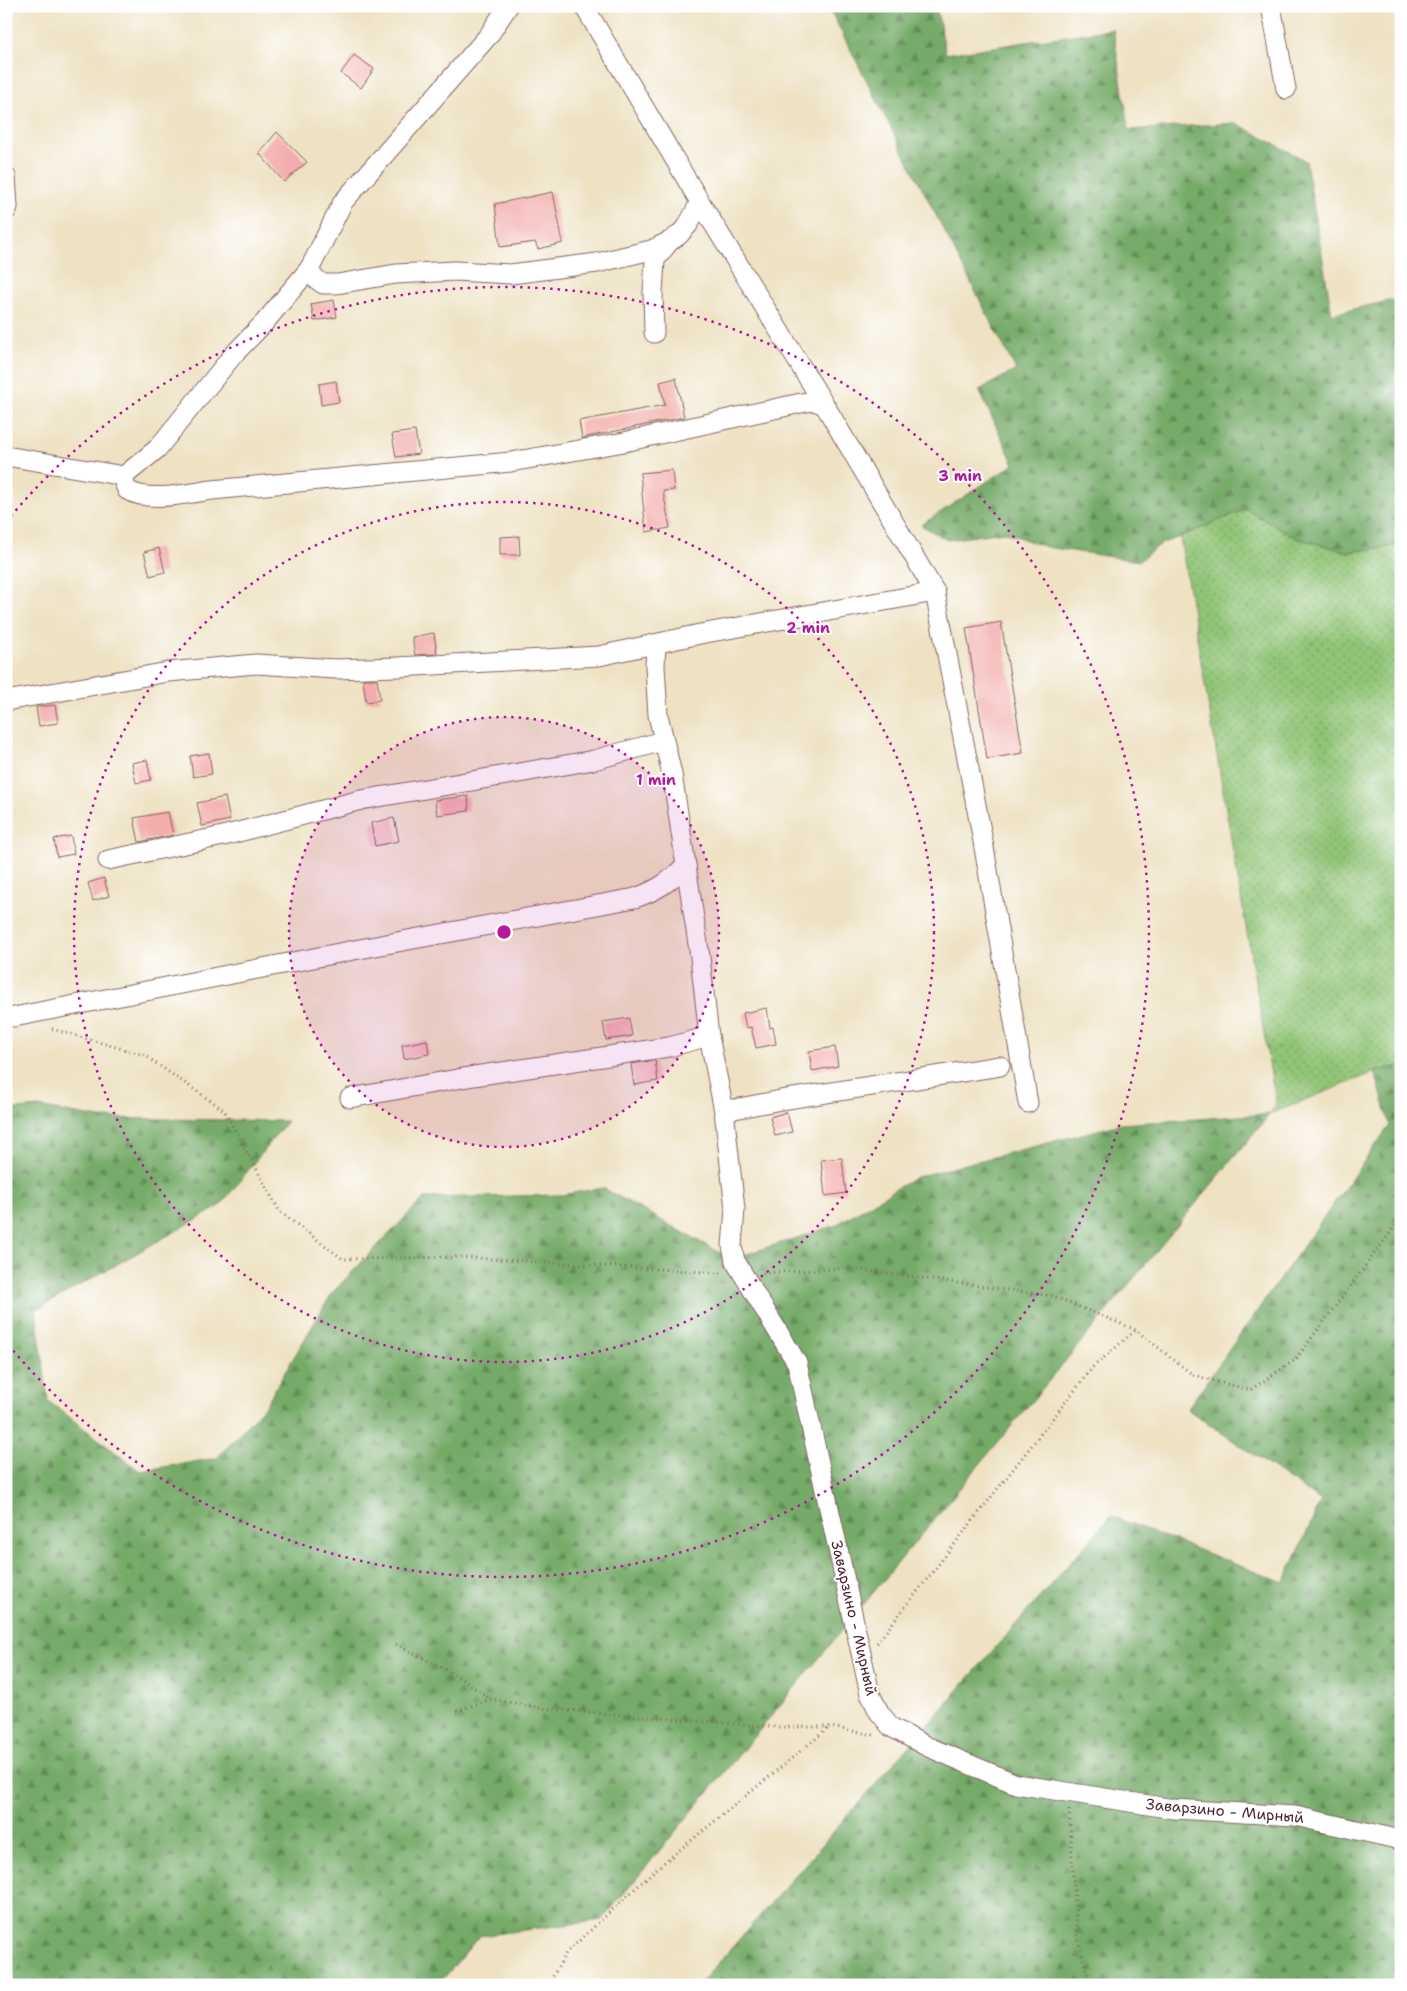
<svg xmlns="http://www.w3.org/2000/svg" width="1407" height="1991" viewBox="0 0 1407 1991" font-family="'Shantell Sans',sans-serif">
<style>
.grass{fill:url(#grass-dots);stroke:#6d7250}
.forest{fill:url(#forest-firs);stroke:#5f6449}
.building{fill:#f3adac}
.lines{fill:none;stroke-linecap:round;stroke-linejoin:round}
.minor-casing{stroke:#836360;stroke-width:21}
.path{stroke:#836360;stroke-width:3;stroke-dasharray:1 4;stroke-linecap:butt}
.minor{stroke:#fff;stroke-width:19}
.ring{fill:none;stroke:#b5179e;stroke-width:2.5;stroke-dasharray:2.5 5}
.labels{text-anchor:middle;dominant-baseline:central;stroke-width:4;stroke-linejoin:round;paint-order:stroke}
.street-label{font-size:15px;fill:#4a1f2b;stroke:#fff}
.centre{fill:#b5179e;stroke:#fff;stroke-width:2.5}
.ring-label{font-size:15px;text-anchor:middle;font-weight:bold;fill:#b5179e;stroke:#fff;stroke-width:4;stroke-linejoin:round;paint-order:stroke}
</style>
<defs>
<pattern id="grass-dots" width="8" height="8" patternUnits="userSpaceOnUse" patternTransform="scale(1.25)"><rect width="8" height="8" fill="#90c476"/><path d="M2 2h.1M6 6h.1" fill="none" stroke="#789f61" stroke-width="1.8" stroke-linecap="round"/></pattern>
<pattern id="forest-firs" width="22" height="20" patternUnits="userSpaceOnUse" patternTransform="scale(1.25)"><rect width="22" height="20" fill="#74aa67"/><path d="M5 1l3.5 6h-7zM16 11l3.5 6h-7z" fill="#618a55"/></pattern>
</defs>
<rect width="100%" height="100%" fill="#fff"/>
<filter id="ink" filterUnits="userSpaceOnUse"><feTurbulence type="fractalNoise" baseFrequency=".02" numOctaves="2"/><feDisplacementMap in="SourceGraphic" scale="10" xChannelSelector="R" yChannelSelector="G"/><feConvolveMatrix kernelMatrix="1 2 1 2 8 2 1 2 1" color-interpolation-filters="sRGB"/></filter>
<filter id="wash" filterUnits="userSpaceOnUse"><feTurbulence type="fractalNoise" baseFrequency=".0096" numOctaves="4" result="noise"/><feDisplacementMap in="SourceGraphic" scale="20" xChannelSelector="R" yChannelSelector="G"/><feGaussianBlur stdDeviation="1.12" result="paint"/><feColorMatrix in="noise" values="0 0 0 0 0 0 0 0 0 0 0 0 0 0 0 0 0 1.4 0 .05"/><feComposite in="paint" operator="in"/></filter>
<g filter="url(#wash)">
<rect width="100%" height="100%" fill="#eee2c3"/>
<!-- grass -->
<path class="grass" d="M1246,509L1296,538L1348,552L1401,545V1065L1375,1072L1270,1114L1276,1104L1180,537Z"/>
<!-- forest -->
<g class="forest">
<path d="M828,6H936L946,54L1113,29L1129,130L1236,123L1306,161L1332,314L1401,298V545L1348,552L1296,538L1246,509L1180,537L1162,543L1139,561L1046,547L1004,532L947,540L921,525L1014,464L979,390L1016,370Z"/>
<path d="M1401,1065V1985H699L1111,1516L1284,1583L1321,1501L1187,1409L1390,1125L1375,1072Z"/>
<path d="M39,1107L99,1118L287,1121L220,1206L36,1310L48,1401L140,1471L217,1458L265,1406L332,1293L424,1198L561,1195L603,1188L731,1259L834,1226L916,1177L1121,1124L1270,1114L602,1920L479,1936L438,1985H6V1110Z"/>
</g>
<g id="blocks">
<!-- building -->
<g class="building">
<path d="M354,55L374,69L361,88L341,73Z"/>
<path d="M277,132L307,162L284,182L259,153Z"/>
<path d="M553,192L563,243L538,249L535,242L500,247L495,204Z"/>
<path d="M334,300L337,317L314,321L311,304Z"/>
<path d="M676,378L684,417L582,438L579,421L665,405L660,382Z"/>
<path d="M336,381L339,402L321,405L319,384Z"/>
<path d="M415,431L419,454L396,457L392,434Z"/>
<path d="M672,470L674,490L663,491L670,528L646,532L640,473Z"/>
<path d="M519,536L520,555H500V537Z"/>
<path d="M159,548L165,572L150,576L144,552Z"/>
<path d="M1001,622L1023,753L987,759L966,628Z"/>
<path d="M434,633L437,654L415,655L412,637Z"/>
<path d="M363,679H377L380,700L366,702Z"/>
<path d="M55,705L58,723L39,726L36,707Z"/>
<path d="M209,753L212,774L193,777L190,756Z"/>
<path d="M147,760L151,780L136,783L132,763Z"/>
<path d="M468,796L469,811L437,815L435,800Z"/>
<path d="M225,797L230,820L202,826L197,803Z"/>
<path d="M168,812L173,835L139,842L134,818Z"/>
<path d="M394,818L399,841L375,846L371,823Z"/>
<path d="M71,836L74,854L57,857L54,839Z"/>
<path d="M104,878L109,896L93,901L88,883Z"/>
<path d="M767,1008L770,1028L773,1027L776,1044L756,1048L751,1027L746,1028L743,1013Z"/>
<path d="M629,1018L632,1036L606,1040L603,1022Z"/>
<path d="M427,1040L429,1054L404,1059L402,1045Z"/>
<path d="M835,1047L838,1066L812,1071L809,1051Z"/>
<path d="M655,1060L658,1081L634,1085L631,1064Z"/>
<path d="M787,1112L792,1132L775,1136L770,1117Z"/>
<path d="M842,1158L846,1193L825,1196L821,1160Z"/>
</g>
</g>
</g>
<g filter="url(#ink)">
<use href="#blocks" fill-opacity="0" stroke="#836360" stroke-width="1"/>
<g class="lines">
<defs>
<g id="minor">
<path d="M508,6L489,35L343,202L310,268L264,323L234,354L157,449L124,476L123,480L127,490C148,503 189,493 212,490L511,462L624,442L801,403L813,401L824,404"/>
<path d="M584,6L700,202L824,404L935,592L982,836L1028,1103"/>
<path d="M1271,6L1286,89"/>
<path d="M6,177L8,207L6,211"/>
<path d="M310,268L309,274L323,284H337L396,274L455,271L511,274L597,263L651,250L670,241L679,235L688,225L700,202"/>
<path d="M654,333L653,292L655,260L669,242"/>
<path d="M6,456L124,476"/>
<path d="M656,644L655,666L658,715L672,774L700,957L709,1036L724,1111L735,1209L732,1246L735,1261L797,1363L870,1694L879,1712L891,1727L926,1746L1016,1784L1174,1809L1295,1816L1401,1840"/>
<path d="M6,701L168,672L256,664L335,669L398,667L599,656L700,634L935,592"/>
<path d="M108,860L223,836L361,800L594,760L663,741"/>
<path d="M14,1017L354,950L635,898C658,890 669,882 686,865"/>
<path d="M350,1098L474,1076L669,1047L709,1036"/>
<path d="M724,1111L781,1100L1000,1066"/>
</g>
</defs>
<!-- minor casing -->
<use href="#minor" class="minor-casing"/>
<!-- path -->
<g class="path">
<path d="M52,1029L144,1055L224,1110L280,1212L343,1259L458,1257L722,1273"/>
<path d="M763,1273L847,1268L1053,1296L1136,1330"/>
<path d="M877,1643L1093,1367L1136,1330L1193,1375L1250,1390L1295,1360L1401,1218"/>
<path d="M396,1644L456,1675L491,1699"/>
<path d="M457,1711L491,1699L540,1708L659,1718L778,1727H831L874,1735"/>
<path d="M1069,1810L1077,1935L1090,1985"/>
<path d="M548,1985L566,1953L655,1870L830,1727"/>
</g>
<!-- minor -->
<use href="#minor" class="minor"/>
</g>
</g>
<!-- distance rings -->
<circle cx="504" cy="932" r="215" fill="#b5179e" fill-opacity=".12"/>
<g class="ring">
<circle cx="504" cy="932" r="215"/>
<circle cx="504" cy="932" r="430"/>
<path d="M6 522A645 645 0 1 1 6 1342"/>
</g>
<g class="labels">
<!-- street labels -->
<g class="street-label">
<text transform="translate(854 1618) rotate(77)">Заварзино - Мирный</text>
<text transform="translate(1225 1811) rotate(5)">Заварзино - Мирный</text>
</g>
</g>
<circle cx="504" cy="932" r="8" class="centre"/>
<g class="ring-label">
<text x="960" y="481">3 min</text>
<text x="808" y="633">2 min</text>
<text x="656" y="785">1 min</text>
</g>
<!-- margin -->
<rect width="1407" height="1991" fill="none" stroke="#fff" stroke-width="25"/>
</svg>
